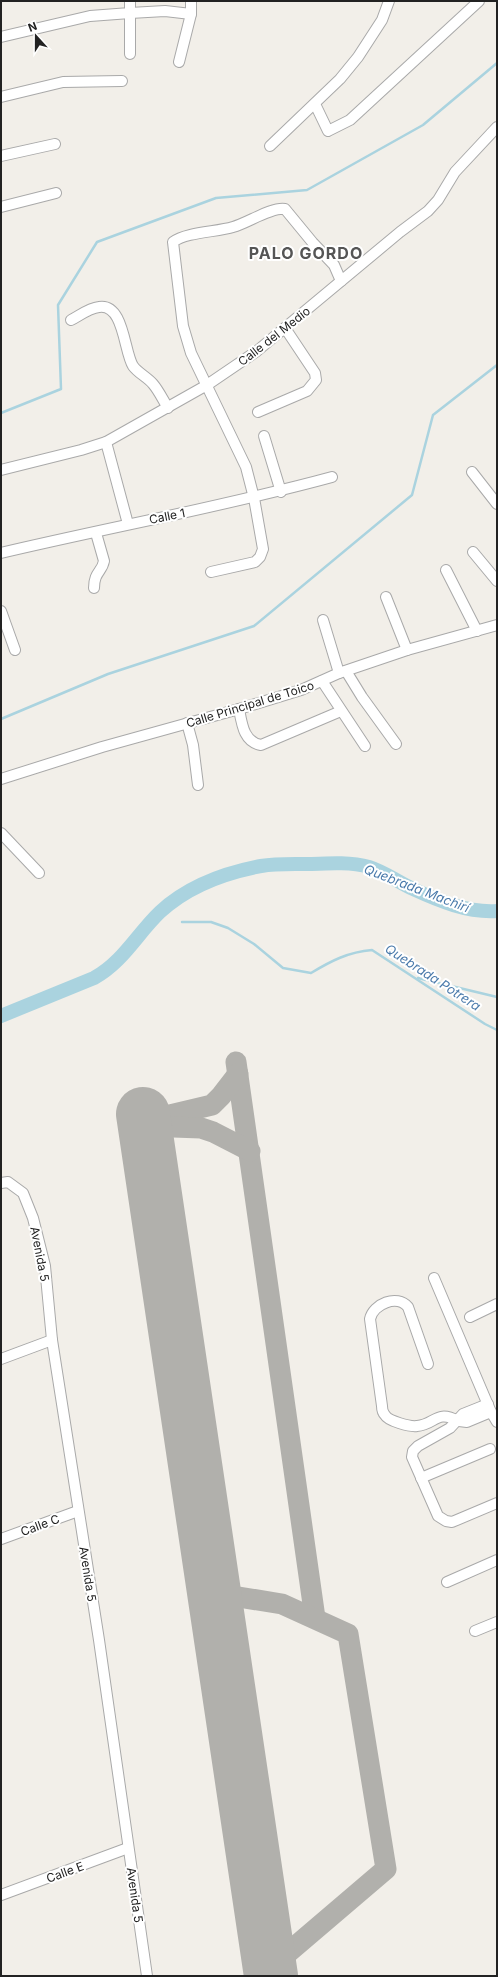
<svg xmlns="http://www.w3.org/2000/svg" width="498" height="1977" viewBox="0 0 498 1977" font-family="Inter,sans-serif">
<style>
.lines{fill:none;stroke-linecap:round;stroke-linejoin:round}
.stream{stroke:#aad3df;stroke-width:2.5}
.river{stroke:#aad3df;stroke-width:14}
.taxiway{stroke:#b1b0ac;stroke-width:21}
.runway{stroke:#b1b0ac;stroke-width:54}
.minor-casing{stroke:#a9a9a9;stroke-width:12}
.minor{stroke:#fff;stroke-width:10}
.labels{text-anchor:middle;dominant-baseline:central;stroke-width:4;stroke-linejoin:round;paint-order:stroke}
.street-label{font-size:12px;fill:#222;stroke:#fff}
.water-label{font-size:13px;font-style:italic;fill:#4a7aab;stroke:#fff}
.district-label{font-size:16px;font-weight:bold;letter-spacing:1px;fill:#555;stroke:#fff}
</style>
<rect width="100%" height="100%" fill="#f2efe9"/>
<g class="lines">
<!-- stream -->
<g class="stream">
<path d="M1,413L61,389L58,305L97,242L216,198L307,190L423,125L497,63"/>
<path d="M1,719L108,674L254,626L412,495L433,415L497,365"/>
<path d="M182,922H211L228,928L254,944L283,968L311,973C331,961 348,952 372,950L485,1024L497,1030"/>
<path d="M418,978L497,997"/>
</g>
<!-- river -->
<path class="river" d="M1,1016L94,978C123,962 137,934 160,912C188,886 224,873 261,866C277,863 296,864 312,864C331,863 352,862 369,867C385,872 398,882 413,889C439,901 468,913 497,911"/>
<!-- taxiway -->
<g class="taxiway">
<path d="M236,1062L315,1618"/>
<path d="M153,1119L212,1105L221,1096L238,1074"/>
<path d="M145,1126L201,1128L213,1132L250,1151"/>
<path d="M214,1593L282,1604L348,1634L386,1869L270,1968"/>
</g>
<!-- runway -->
<path class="runway" d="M143,1114L271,1976"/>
<defs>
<g id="minor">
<path d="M1,37L90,16L130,13V1"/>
<path d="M130,54V13L165,11L191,14"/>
<path d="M179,62L191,14V1"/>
<path d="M1,97L63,82L122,81"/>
<path d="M315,104L328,131L350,120L479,1"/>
<path d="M270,146L340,79L358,57L382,20L389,1"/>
<path d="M1,156L55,144"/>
<path d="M1,207L56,193"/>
<path d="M71,320C79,316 89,308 99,307C124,303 124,352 133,366C138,373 147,377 153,384C159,391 163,400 168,408"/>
<path d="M258,412L307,391L316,380L315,373L285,328"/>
<path d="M264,436L281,492"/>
<path d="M106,442L128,524"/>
<path d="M1,470L81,450L106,442L207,385L257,351L400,232L428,211L438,200L455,172L497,127"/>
<path d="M472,472L497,504"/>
<path d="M473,552L497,581"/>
<path d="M1,553C111,527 222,507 332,477"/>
<path d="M446,570L477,631"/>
<path d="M211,572L255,562L260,557L263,549L254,498L246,467L191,353L183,326L173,242C186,232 217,232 233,227C248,223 271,207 285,209L313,243L334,265L341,281"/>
<path d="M94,588C94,572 102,572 104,561L96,533"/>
<path d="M386,597L407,650"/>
<path d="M1,611L15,650"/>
<path d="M323,620L339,673"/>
<path d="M346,671L362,697L396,744"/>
<path d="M322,681L365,746"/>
<path d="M239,709C242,725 244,742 261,745L341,711"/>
<path d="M187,723L193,745L198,785"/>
<path d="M1,779L102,747L239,709L301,690L339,673L407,650L497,625"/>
<path d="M1,833L39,873"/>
<path d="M1,1183L8,1182L23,1193L33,1218L45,1266L52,1340L99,1640L147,1976"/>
<path d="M434,1278L491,1412L497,1422"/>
<path d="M470,1317L497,1304"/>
<path d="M1,1359L52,1340"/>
<path d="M428,1364L408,1307C397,1294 373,1304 370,1319L382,1406C382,1409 383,1413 385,1415C388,1421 410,1427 417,1426C435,1425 436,1409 458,1421"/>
<path d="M488,1404L463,1414L450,1428L418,1446L413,1451L412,1457L438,1516L446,1521L452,1522L497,1503"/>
<path d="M459,1421L467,1422L491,1412"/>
<path d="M421,1478L490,1449"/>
<path d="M1,1539L78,1511"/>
<path d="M447,1582L497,1560"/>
<path d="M475,1631L497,1622"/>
<path d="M1,1895L128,1848"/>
</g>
</defs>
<!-- minor casing -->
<use href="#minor" class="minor-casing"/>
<!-- minor -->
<use href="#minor" class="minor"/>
</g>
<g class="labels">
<!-- street labels -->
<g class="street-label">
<text transform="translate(274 336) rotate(-38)">Calle del Medio</text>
<text transform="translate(167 516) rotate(-11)">Calle 1</text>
<text transform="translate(250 704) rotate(-17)">Calle Principal de Toico</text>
<text transform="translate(40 1254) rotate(79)">Avenida 5</text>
<text transform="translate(40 1525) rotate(-20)">Calle C</text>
<text transform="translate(88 1574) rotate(81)">Avenida 5</text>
<text transform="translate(65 1872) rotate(-20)">Calle E</text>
<text transform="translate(135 1895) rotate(82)">Avenida 5</text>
</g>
<!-- water labels -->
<g class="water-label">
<text transform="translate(417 888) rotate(21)">Quebrada Machirí</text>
<text transform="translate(433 977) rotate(33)">Quebrada Potrera</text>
</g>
<!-- district labels -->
<g class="district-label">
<text x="306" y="253">PALO GORDO</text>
</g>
</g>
<!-- border -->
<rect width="498" height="1977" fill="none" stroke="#222222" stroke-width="4"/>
<!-- north arrow -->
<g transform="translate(36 36) rotate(339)" stroke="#ffffff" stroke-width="3" paint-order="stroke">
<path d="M0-3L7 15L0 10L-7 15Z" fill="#222222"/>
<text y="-6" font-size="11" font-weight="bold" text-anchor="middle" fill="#222222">N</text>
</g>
</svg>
